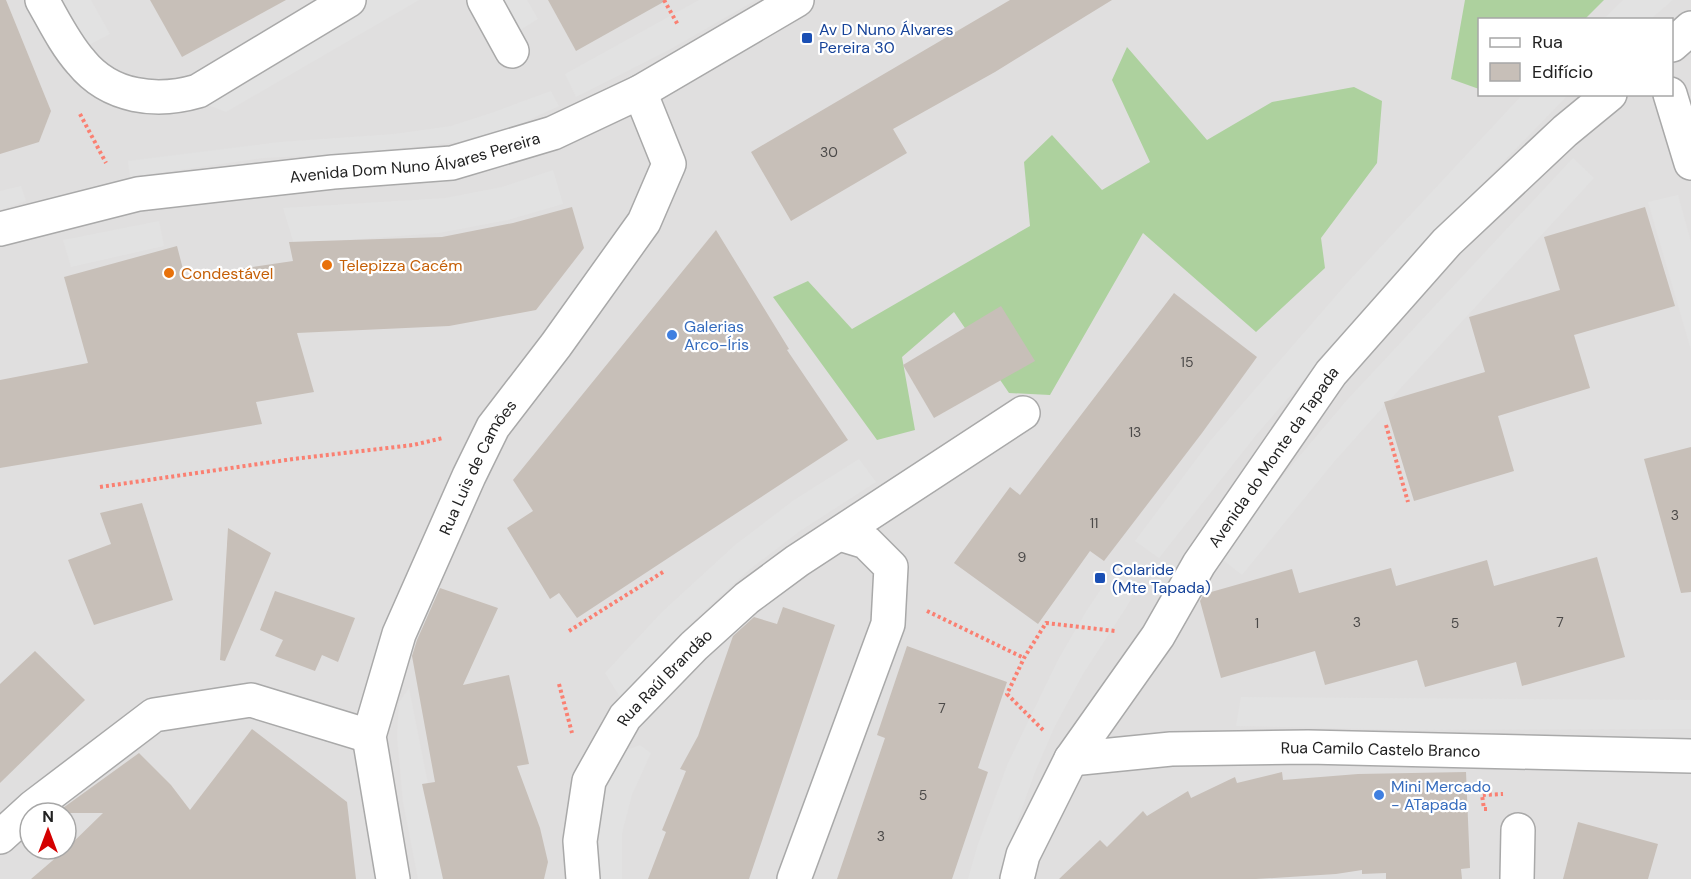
<svg xmlns="http://www.w3.org/2000/svg" width="1691" height="879" viewBox="0 0 1691 879" font-family="'DM Sans',sans-serif">
<style>
.residential{fill:#e0dfdf;fill-rule:evenodd}
.forest{fill:#add19e}
.parking{fill:#e2e2e2}
.building{fill:#c7bfb8}
.lines{fill:none;stroke-linecap:round;stroke-linejoin:round}
.minor-casing{stroke:#a9a9a9;stroke-width:36}
.path{stroke:#fa8072;stroke-width:4;stroke-dasharray:3 3;stroke-linecap:butt}
.minor{stroke:#fff;stroke-width:33}
.transit-dot{fill:#1a4fb4;stroke:#fff;stroke-width:2}
.food-dot{fill:#e8710a;stroke:#fff;stroke-width:2}
.shop-dot{fill:#3f7fe0;stroke:#fff;stroke-width:2}
.labels{text-anchor:middle;dominant-baseline:central;stroke-width:4.5;stroke-linejoin:round;paint-order:stroke}
.number-label{font-size:14px;fill:#4b4948}
.transit-label{font-size:16px;fill:#164399;stroke:#fff;text-anchor:start}
.street-label{font-size:16px;fill:#222;stroke:#fff}
.food-label{font-size:16px;fill:#c56008;stroke:#fff;text-anchor:start}
.shop-label{font-size:16px;fill:#366cbe;stroke:#fff;text-anchor:start}
</style>
<rect width="100%" height="100%" fill="#f2efe9"/>
<!-- residential -->
<path class="residential" d="M0,0H1691V879H0ZM1480,20H1672V94H1480ZM30,813H66V849H30Z"/>
<!-- forest -->
<g class="forest">
<path d="M1465,0H1604L1585,19L1480,20L1479,89L1451,79Z"/>
<path d="M1127,47L1207,140L1272,102L1354,87L1382,101L1377,163L1321,238L1325,268L1256,332L1143,233L1050,395L1009,393L954,312L902,357L915,430L877,440L773,297L808,281L852,329L1030,226L1024,162L1052,135L1102,190L1150,162L1112,80Z"/>
</g>
<!-- parking -->
<g class="parking">
<path d="M52,0H91L110,34L85,47Z"/>
<path d="M366,0H419L226,112L195,100Z"/>
<path d="M496,0H527L538,19L515,33Z"/>
<path d="M699,0H756L669,50L576,97L565,74Z"/>
<path d="M1623,0H1673L1651,19H1603Z"/>
<path d="M551,91L559,106L516,126L459,142L343,154L263,158L130,177L128,161L279,142L394,134L451,126L494,112Z"/>
<path d="M1523,94L1568,95L1475,191L1345,333L1257,434L1159,558L1135,541L1210,441L1348,282Z"/>
<path d="M1573,158L1594,178L1386,404L1383,405V407L1333,463L1242,575L1218,556L1232,536L1347,400Z"/>
<path d="M553,170L563,204L508,220L439,233L294,244L283,208L445,198L502,187Z"/>
<path d="M21,186L26,201L0,210V191Z"/>
<path d="M1678,195L1691,242V350L1648,202Z"/>
<path d="M159,221L164,246L71,267L63,240Z"/>
<path d="M859,459L876,482L800,531L750,569L693,621L620,697L605,673L663,611L735,545L794,500Z"/>
<path d="M1115,568L1140,586L1083,674L1055,726L1035,772L997,879H968L978,844L1008,763L1058,660L1087,610Z"/>
<path d="M409,688L429,789L443,879H418L403,802L397,736L399,702Z"/>
<path d="M1241,697L1691,700V729L1411,730L1236,726Z"/>
<path d="M640,745L651,753L632,795L622,833V879H592L600,796L621,752Z"/>
</g>
<!-- building -->
<g class="building">
<path d="M0,0H6L51,111L39,142L0,154Z"/>
<path d="M150,0H286L182,57Z"/>
<path d="M548,0H667L576,51Z"/>
<path d="M1010,0H1112L995,72L893,129L907,153L791,221L751,152Z"/>
<path d="M572,207L584,248L536,310L449,326L297,333L314,392L256,402L262,424L0,468V380L88,363L64,277L177,246L185,277L293,261L289,242L442,237L513,223Z"/>
<path d="M1645,207L1675,306L1574,335L1590,388L1498,416L1514,471L1414,501L1384,402L1485,372L1469,317L1560,290L1544,237Z"/>
<path d="M716,230L789,349L787,350L848,440L577,618L559,593L550,599L507,528L533,511L513,480Z"/>
<path d="M1174,293L1257,357L1202,433L1104,561L1090,551L1038,624L954,563L1010,487L1020,495Z"/>
<path d="M1001,306L1035,361L934,418L903,365Z"/>
<path d="M1691,447V592L1681,593L1644,459Z"/>
<path d="M142,503L173,600L94,625L68,560L111,544L100,513Z"/>
<path d="M228,528L271,553L225,661L220,660Z"/>
<path d="M1597,557L1625,657L1522,686L1516,662L1425,687L1417,660L1325,685L1315,651L1221,678L1200,601L1204,594L1292,569L1299,593L1391,568L1396,586L1487,560L1494,586Z"/>
<path d="M440,588L498,608L463,685L509,675L529,764L517,766L540,828L548,862L544,879H443L422,784L435,782L412,656L417,640Z"/>
<path d="M275,591L355,618L338,662L322,655L315,671L275,656L283,640L260,630Z"/>
<path d="M783,607L835,625L749,879H648L666,832L662,830L686,771L680,769L698,736L733,636L754,617L777,624Z"/>
<path d="M907,646L1007,682L978,768L988,772L952,879H837L885,738L877,735Z"/>
<path d="M35,651L85,700L0,783V684Z"/>
<path d="M252,729L347,802L356,879H31L66,849L103,813H56L139,753L171,785L190,810Z"/>
<path d="M1282,772L1283,780L1358,774L1466,772L1470,868L1461,869L1462,879H1386V873L1362,874V870L1336,874L1256,879H1059L1100,840L1107,847L1143,811L1147,816L1188,791L1191,798L1235,777L1237,783Z"/>
<path d="M1578,822L1658,844L1648,879H1563Z"/>
</g>
<g class="lines">
<defs>
<g id="minor">
<path d="M42,0C54,21 65,44 81,62C110,98 157,103 198,91L349,0"/>
<path d="M484,0L512,51"/>
<path d="M1672,45L1691,28"/>
<path d="M1670,94L1691,163"/>
<path id="s1" d="M0,229L138,194L333,172L452,163L553,133L640,92L797,0"/>
<path id="s2" d="M1071,759L1171,749L1308,747L1691,756"/>
<path d="M0,837L33,807L154,715L251,700L369,736"/>
<path id="s3" d="M393,879L369,736L399,634L469,476L493,427L556,345L644,222L669,164L640,92"/>
<path id="s4" d="M583,879L580,841L589,781L625,717L694,646L747,598L797,561L1023,413"/>
<path d="M794,879L888,624L891,567L866,542L840,534"/>
<path id="s5" d="M1017,879L1023,855L1071,759L1158,636L1199,564L1331,373L1447,242L1565,131L1610,94"/>
<path d="M1517,879L1518,830"/>
</g>
</defs>
<!-- minor casing -->
<use href="#minor" class="minor-casing"/>
<!-- path -->
<g class="path">
<path d="M664,0L678,25"/>
<path d="M80,114L106,163"/>
<path d="M1386,425L1408,502"/>
<path d="M100,487L293,459L413,445L443,438"/>
<path d="M927,611L1024,658"/>
<path d="M569,631L663,572"/>
<path d="M559,684L572,733"/>
<path d="M1043,730L1007,694L1024,658L1046,623L1115,631"/>
<path d="M1487,809H1484L1482,795L1503,794"/>
</g>
<!-- minor -->
<use href="#minor" class="minor"/>
</g>
<!-- markers -->
<g class="transit-dot">
<rect x="801" y="32" width="12" height="12" rx="3"/>
<rect x="1094" y="572" width="12" height="12" rx="3"/>
</g>
<g class="food-dot">
<circle cx="327" cy="265" r="6"/>
<circle cx="169" cy="273" r="6"/>
</g>
<g class="shop-dot">
<circle cx="672" cy="335" r="6"/>
<circle cx="1379" cy="795" r="6"/>
</g>
<g class="labels">
<!-- number labels -->
<g class="number-label">
<text x="829" y="152">30</text>
<text x="1187" y="362">15</text>
<text x="1135" y="432">13</text>
<text x="1675" y="515">3</text>
<text x="1094" y="523">11</text>
<text x="1022" y="557">9</text>
<text x="1357" y="622">3</text>
<text x="1560" y="622">7</text>
<text x="1257" y="623">1</text>
<text x="1455" y="623">5</text>
<text x="942" y="708">7</text>
<text x="923" y="795">5</text>
<text x="881" y="836">3</text>
</g>
<!-- transit labels -->
<g class="transit-label">
<text x="819" y="29">Av D Nuno Álvares<tspan x="819" dy="18">Pereira 30</tspan></text>
<text x="1112" y="569">Colaride<tspan x="1112" dy="18">(Mte Tapada)</tspan></text>
</g>
<!-- street labels -->
<g class="street-label">
<text stroke="none"><textPath href="#s1" startOffset="422">Avenida Dom Nuno Álvares Pereira</textPath></text>
<text stroke="none"><textPath href="#s5" startOffset="496">Avenida do Monte da Tapada</textPath></text>
<text stroke="none"><textPath href="#s3" startOffset="436">Rua Luis de Camões</textPath></text>
<text stroke="none"><textPath href="#s4" startOffset="228">Rua Raúl Brandão</textPath></text>
<text stroke="none"><textPath href="#s2" startOffset="310">Rua Camilo Castelo Branco</textPath></text>
</g>
<!-- food labels -->
<g class="food-label">
<text x="339" y="265">Telepizza Cacém</text>
<text x="181" y="273">Condestável</text>
</g>
<!-- shop labels -->
<g class="shop-label">
<text x="684" y="326">Galerias<tspan x="684" dy="18">Arco-Íris</tspan></text>
<text x="1391" y="786">Mini Mercado<tspan x="1391" dy="18">- ATapada</tspan></text>
</g>
</g>
<!-- legend -->
<rect x="1478" y="18" width="195" height="78" fill="#ffffff" stroke="#a7a7a7" stroke-width="1.5"/>
<rect x="1490" y="38" width="30" height="9" fill="#ffffff" stroke="#a7a7a7" stroke-width="1.5"/>
<text x="1532" y="48" font-size="18" fill="#222222">Rua</text>
<rect x="1490" y="63" width="30" height="18" fill="#c7bfb8" stroke="#a7a7a7" stroke-width="1.5"/>
<text x="1532" y="78" font-size="18" fill="#222222">Edifício</text>
<!-- north arrow -->
<g transform="translate(48 831)"><circle r="28" fill="#ffffff" stroke="#a7a7a7" stroke-width="1.5"/>
<path d="M0-4.5L10 22L0 15L-10 22Z" fill="#d40000"/>
<text y="-9" font-size="16" font-weight="bold" text-anchor="middle" fill="#222222">N</text>
</g>
</svg>
